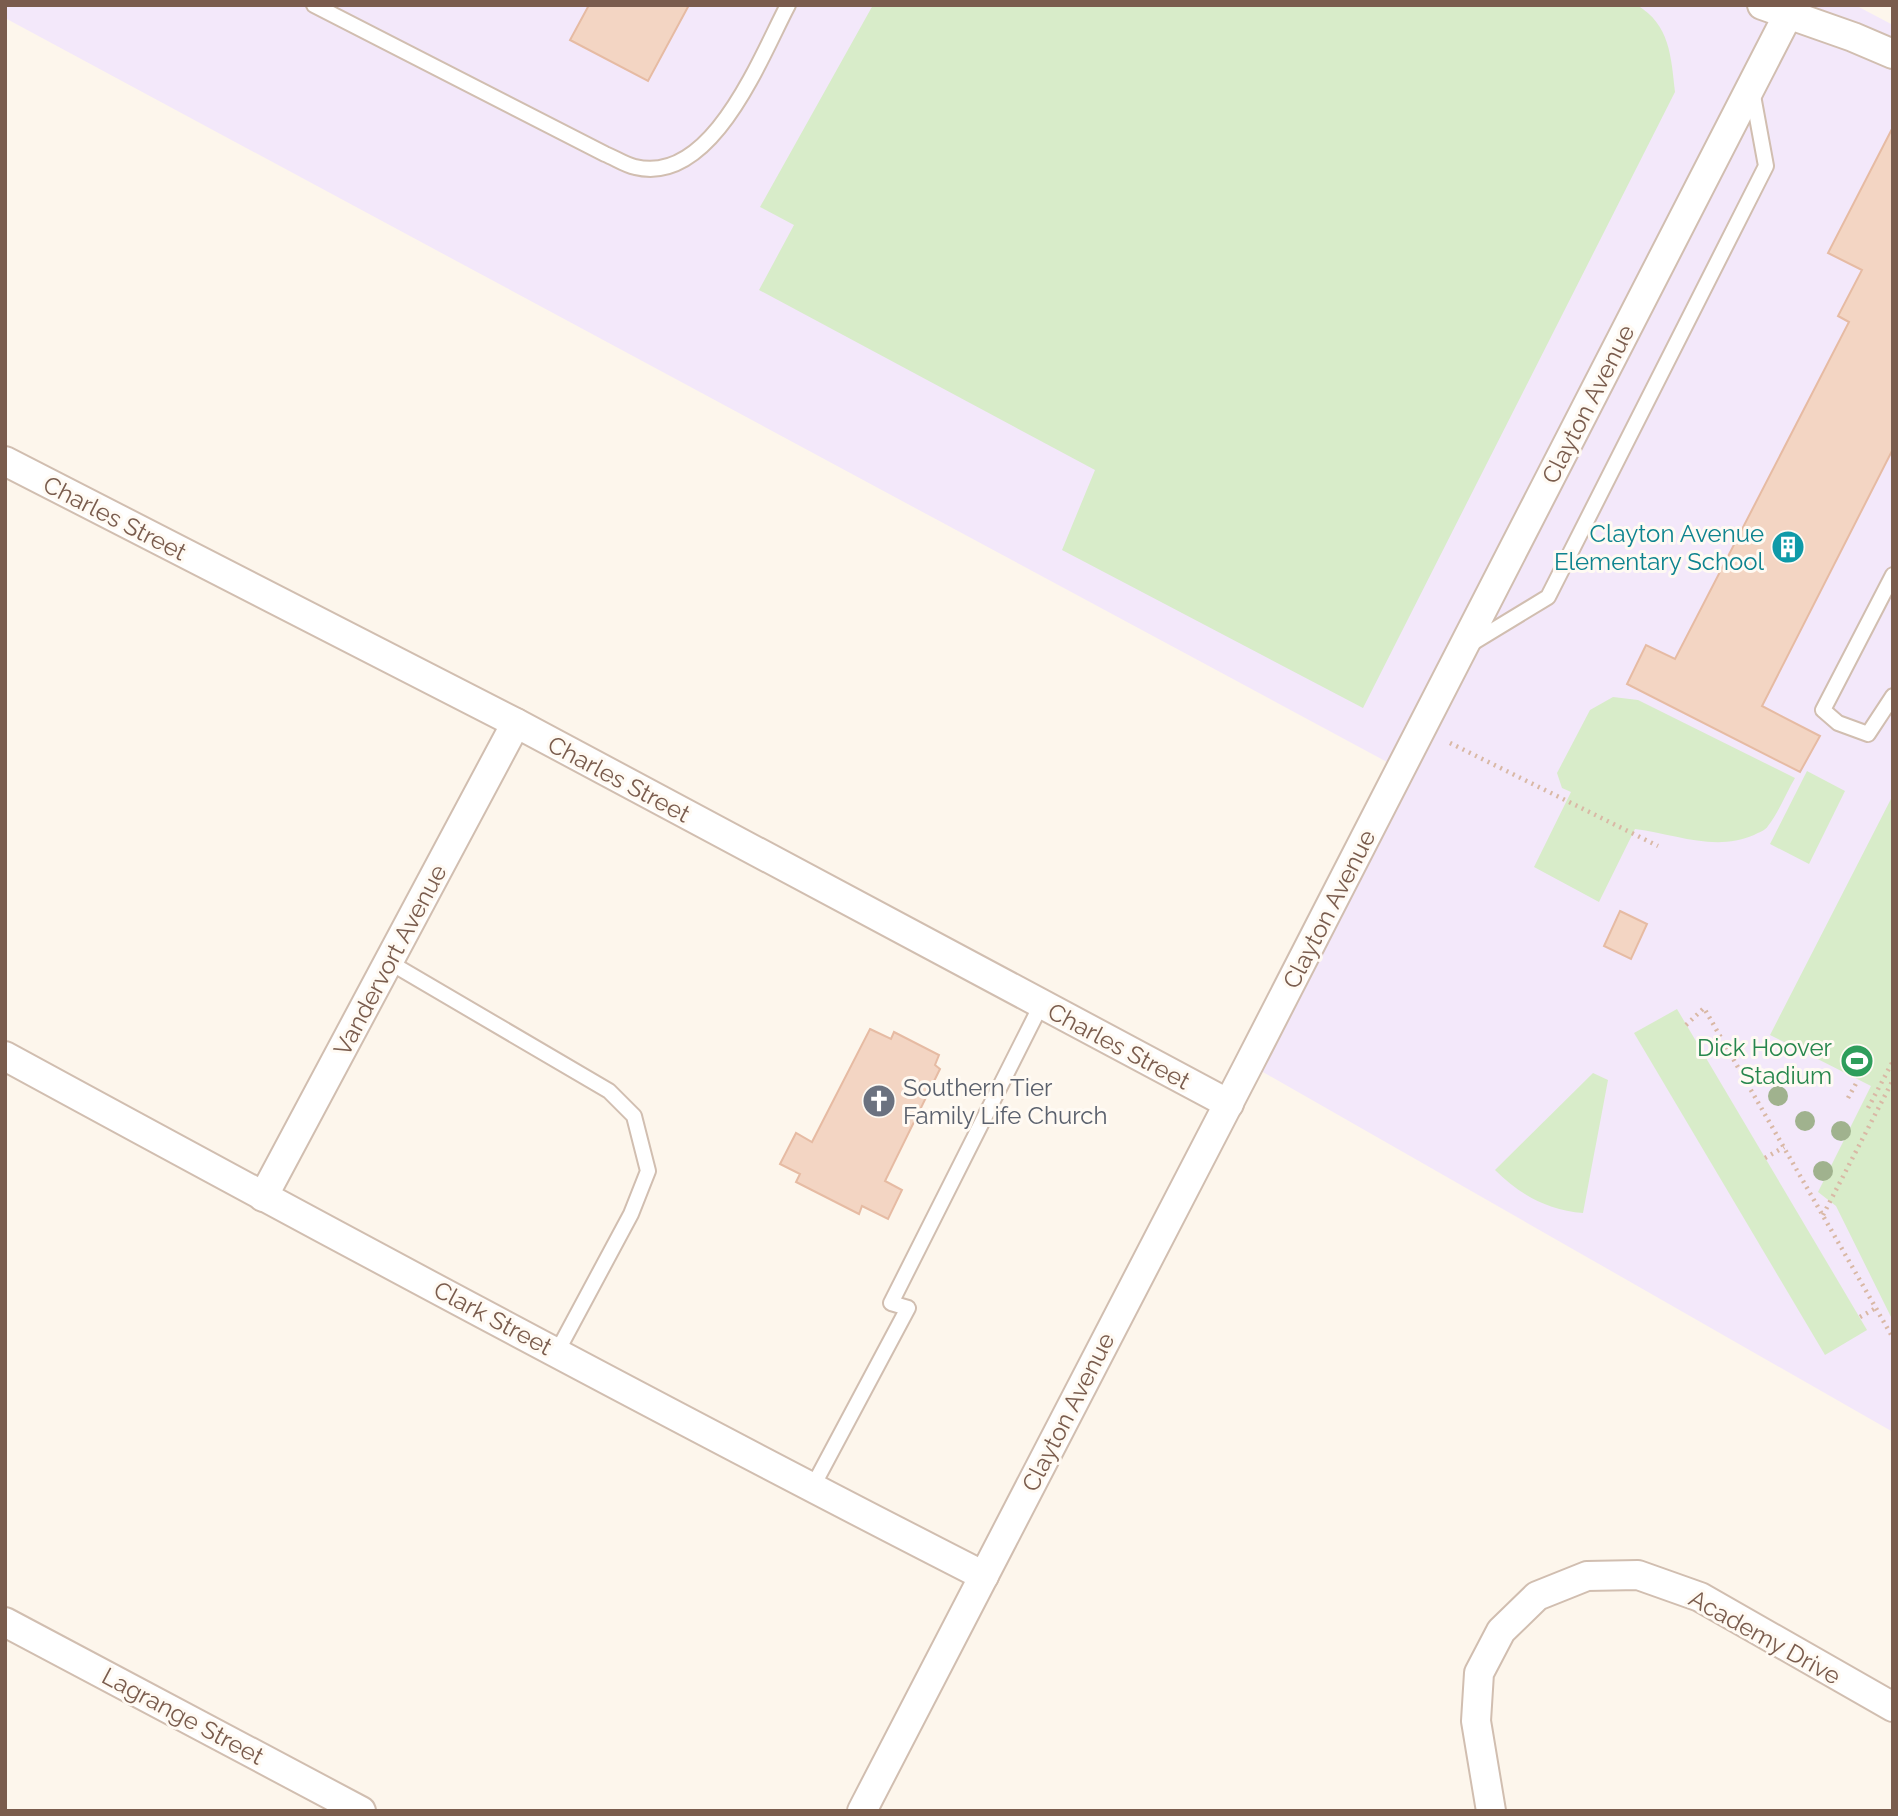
<svg xmlns="http://www.w3.org/2000/svg" width="1898" height="1816" viewBox="0 0 1898 1816" font-family="Raleway,sans-serif">
<style>
.education{fill:#f3e8fa}
.green{fill:#d8ecc9}
.building{fill:#f3d5c3;stroke:#e6bba3;stroke-width:2}
.lines{fill:none;stroke-linecap:round;stroke-linejoin:round}
.service-casing{stroke:#d1beb0;stroke-width:18}
.minor-casing{stroke:#d1beb0;stroke-width:32}
.path{stroke:#d9b8a5;stroke-width:4.5;stroke-dasharray:2 5;stroke-linecap:butt}
.service{stroke:#fff;stroke-width:14}
.minor{stroke:#fff;stroke-width:28}
.tree{fill:#a0b28e}
.labels{text-anchor:middle;dominant-baseline:central;stroke-width:6;stroke-linejoin:round;paint-order:stroke}
.street-label{font-size:24px;fill:#7a5c4d;stroke:#fffaf3}
.culture-label{font-size:24px;fill:#0d838f;stroke:#fffaf3;text-anchor:end}
.leisure-label{font-size:24px;fill:#27864d;stroke:#fffaf3;text-anchor:end}
.worship-label{font-size:24px;fill:#5b616d;stroke:#fffaf3;text-anchor:start}
</style>
<rect width="100%" height="100%" fill="#fdf6ec"/>
<!-- education -->
<path class="education" d="M5,5H1855L1893,25V1432L1249,1064L1400,769L5,18Z"/>
<!-- green -->
<g class="green">
<path d="M873,5H1637C1670,25 1671,56 1675,92L1363,708L1062,550L1095,470L759,290L794,225L760,207Z"/>
<path d="M1613,697L1638,700L1795,778C1786,793 1779,812 1768,826C1765,831 1759,832 1754,835C1715,852 1675,834 1635,829L1599,902L1534,867L1571,792L1562,788L1557,773L1590,710Z"/>
<path d="M1807,771L1845,791L1809,864L1770,844Z"/>
<path d="M1893,795V1321L1836,1206L1818,1192L1871,1086L1770,1035Z"/>
<path d="M1677,1009L1867,1330L1825,1355L1634,1033Z"/>
<path d="M1593,1073L1608,1080L1583,1213C1548,1210 1520,1195 1495,1170Z"/>
</g>
<!-- building -->
<g class="building">
<path d="M589,5H689L648,81L570,40Z"/>
<path d="M1893,127V449L1762,706L1820,736L1800,772L1627,684L1646,645L1675,659L1849,322L1838,316L1862,270L1828,253Z"/>
<path d="M1620,911L1647,924L1631,959L1604,946Z"/>
<path d="M870,1029L891,1039L894,1032L939,1055L935,1065L940,1069L885,1181L902,1190L888,1219L862,1206L859,1214L796,1182L800,1174L780,1164L796,1133L812,1142Z"/>
</g>
<g class="lines">
<defs>
<g id="service">
<path d="M314,5L605,154C615,158 625,165 635,167C712,186 760,58 788,5"/>
<path d="M1893,575L1823,710L1838,723L1868,734L1893,696"/>
<path d="M1469,645L1548,597L1766,166L1752,90"/>
<path d="M389,962L609,1091L634,1116L648,1171L631,1214L557,1352"/>
<path d="M812,1488L908,1308L891,1303L1041,1005"/>
</g>
<g id="minor">
<path d="M1762,5L1853,37L1893,54"/>
<path d="M5,461L516,723L1229,1104"/>
<path d="M5,1056C330,1233 655,1408 984,1576"/>
<path d="M263,1197L516,723"/>
<path d="M5,1622L361,1811"/>
<path d="M862,1811L1249,1064L1793,5"/>
<path d="M1491,1811L1476,1721L1479,1673L1501,1631L1537,1596L1587,1576L1638,1575L1700,1597L1893,1707"/>
</g>
</defs>
<!-- service casing -->
<use href="#service" class="service-casing"/>
<!-- minor casing -->
<use href="#minor" class="minor-casing"/>
<!-- path -->
<g class="path">
<path d="M1450,743L1658,846"/>
<path d="M1686,1025L1704,1008L1893,1338"/>
<path d="M1848,1098L1858,1080"/>
<path d="M1868,1108L1893,1061"/>
<path d="M1765,1158L1784,1147"/>
<path d="M1823,1215L1893,1080"/>
<path d="M1860,1317L1876,1308"/>
</g>
<!-- service -->
<use href="#service" class="service"/>
<!-- minor -->
<use href="#minor" class="minor"/>
</g>
<!-- trees -->
<g class="tree">
<circle cx="1778" cy="1096" r="10"/>
<circle cx="1805" cy="1121" r="10"/>
<circle cx="1841" cy="1131" r="10"/>
<circle cx="1823" cy="1171" r="10"/>
</g>
<!-- icons -->
<defs>
<symbol id="building-disc" viewBox="-11 -11 22 22"><circle r="9.5" fill="#0f9aa8" stroke="#fffaf3"/><path d="M-4-6H4V6H1V3H-1V6H-4ZM-2.5-4.3h1.7v1.8h-1.7ZM.8-4.3h1.7v1.8H.8ZM-2.5-1h1.7V.8h-1.7ZM.8-1h1.7V.8H.8Z" fill="#fff"/></symbol>
<symbol id="stadium-disc" viewBox="-11 -11 22 22"><circle r="9.5" fill="#2e9e5b" stroke="#fffaf3"/><path d="M0-5a6.5 5 0 1 0 0 10a6.5 5 0 1 0 0-10ZM-3.5-1.8h7v3.6h-7Z" fill="#fff"/></symbol>
<symbol id="church-disc" viewBox="-11 -11 22 22"><circle r="9.5" fill="#6b7280" stroke="#fffaf3"/><path d="M-1.2-6h2.4v3.5h3.3v2.4h-3.3V6h-2.4V-.1h-3.3v-2.4h3.3Z" fill="#fff"/></symbol>
</defs>
<g fill-rule="evenodd">
<use href="#building-disc" x="1769" y="528" width="38" height="38"/>
<use href="#stadium-disc" x="1838" y="1042" width="38" height="38"/>
<use href="#church-disc" x="860" y="1082" width="38" height="38"/>
</g>
<g class="labels">
<!-- street labels -->
<g class="street-label">
<text transform="translate(1588 404) rotate(-63)">Clayton Avenue</text>
<text transform="translate(115 518) rotate(27)">Charles Street</text>
<text transform="translate(619 779) rotate(28)">Charles Street</text>
<text transform="translate(1329 909) rotate(-63)">Clayton Avenue</text>
<text transform="translate(390 960) rotate(-62)">Vandervort Avenue</text>
<text transform="translate(1119 1046) rotate(28)">Charles Street</text>
<text transform="translate(493 1318) rotate(28)">Clark Street</text>
<text transform="translate(1068 1412) rotate(-63)">Clayton Avenue</text>
<text transform="translate(1765 1637) rotate(29)">Academy Drive</text>
<text transform="translate(183 1716) rotate(28)">Lagrange Street</text>
</g>
<!-- culture labels -->
<g class="culture-label">
<text x="1764" y="533">Clayton Avenue<tspan x="1764" dy="28">Elementary School</tspan></text>
</g>
<!-- leisure labels -->
<g class="leisure-label">
<text x="1832" y="1047">Dick Hoover<tspan x="1832" dy="28">Stadium</tspan></text>
</g>
<!-- worship labels -->
<g class="worship-label">
<text x="903" y="1087">Southern Tier<tspan x="903" dy="28">Family Life Church</tspan></text>
</g>
</g>
<!-- border -->
<rect width="1898" height="1816" fill="none" stroke="#7a5c4d" stroke-width="14"/>
</svg>
